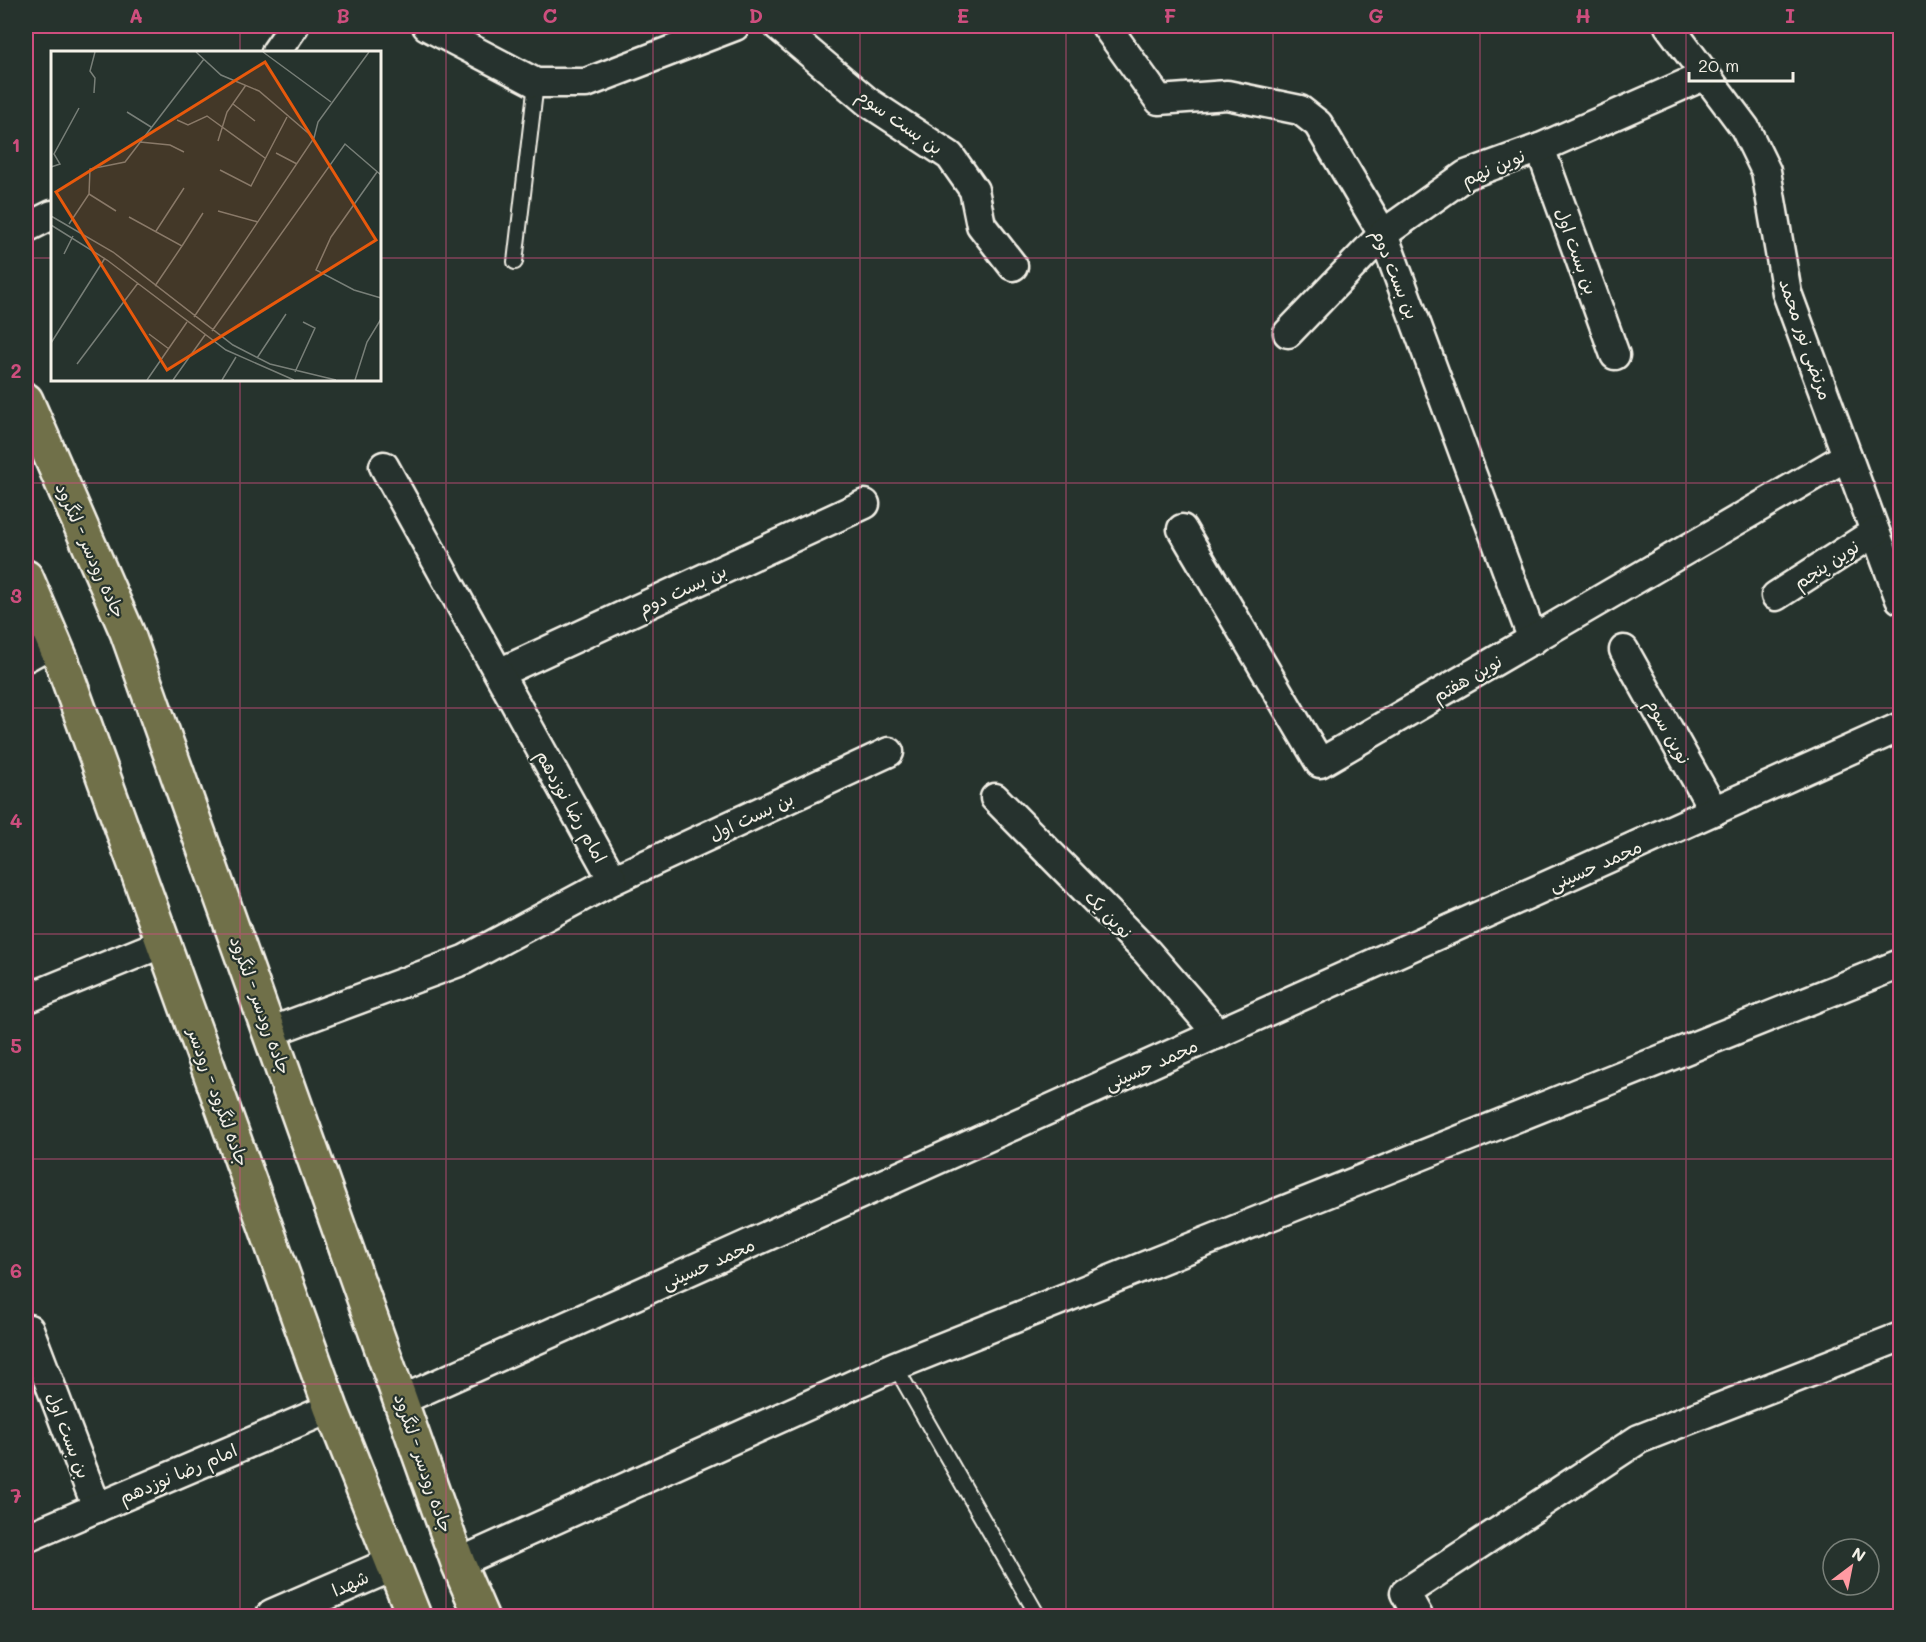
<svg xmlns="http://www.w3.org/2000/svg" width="1926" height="1642" viewBox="0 0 1926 1642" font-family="Mali,'Playpen Sans Arabic',sans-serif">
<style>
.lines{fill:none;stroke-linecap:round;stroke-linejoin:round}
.lane-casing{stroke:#f4f1e8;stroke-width:18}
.street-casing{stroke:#f4f1e8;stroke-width:33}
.secondary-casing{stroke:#f4f1e8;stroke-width:38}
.highway-casing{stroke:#f4f1e8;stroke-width:38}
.lane{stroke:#26332d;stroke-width:14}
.street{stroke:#26332d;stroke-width:28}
.secondary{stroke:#26332d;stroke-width:33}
.highway{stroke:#70704a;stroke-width:33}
.grid{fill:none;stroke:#ce4e7e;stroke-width:1.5;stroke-opacity:0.55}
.labels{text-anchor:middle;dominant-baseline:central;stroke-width:4.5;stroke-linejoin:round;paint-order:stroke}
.street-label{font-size:18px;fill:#f4f1e8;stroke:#26332d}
.inset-road{fill:none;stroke:#787f78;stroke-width:1.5}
.view{fill:#e8590c;fill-opacity:0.15;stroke:#e8590c;stroke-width:3}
.inset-edge{fill:none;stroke:#f4f1e8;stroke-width:3}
.neatline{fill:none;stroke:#ce4e7e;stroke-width:2}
.grid-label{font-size:20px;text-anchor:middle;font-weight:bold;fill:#ce4e7e}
</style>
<rect width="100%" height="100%" fill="#26332d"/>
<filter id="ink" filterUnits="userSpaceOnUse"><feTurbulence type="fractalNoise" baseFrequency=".0167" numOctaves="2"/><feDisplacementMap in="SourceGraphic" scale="12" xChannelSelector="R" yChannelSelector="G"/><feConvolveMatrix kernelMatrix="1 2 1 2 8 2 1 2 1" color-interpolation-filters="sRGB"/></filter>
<g filter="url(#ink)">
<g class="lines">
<defs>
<g id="lane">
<path d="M515,262L536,83"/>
<path d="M895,1366L1038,1616"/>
</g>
<g id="street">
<path d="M427,26L536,83H586L735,26"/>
<path d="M778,26L868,102L950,156L974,190L981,225L1013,266"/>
<path d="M1106,26L1159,100L1227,95L1300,110L1318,124L1383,234L1533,640"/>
<path d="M1669,26L1745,128L1766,171L1787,293L1900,599"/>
<path d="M276,52L294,26"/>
<path d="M1540,148L1615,355"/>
<path d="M26,228L52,215"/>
<path d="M1288,333L1383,234L1466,175L1540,148L1706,75"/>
<path d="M1182,529L1320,763L1847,456"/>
<path d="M1776,596L1875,532"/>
<path d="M1624,650L1714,811"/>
<path d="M26,657L53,642"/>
<path d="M499,673L865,504"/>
<path d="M995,798L1147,952L1218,1034"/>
<path d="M613,880L889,752"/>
<path d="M26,999L163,943"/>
<path d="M270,1032L464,960L613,880L384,466"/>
<path d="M29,1329L97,1508"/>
<path d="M402,1400L1900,727"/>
<path d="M26,1538L331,1408"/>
<path d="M458,1563L895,1366L1900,964"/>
<path d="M1418,1616L1405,1593L1639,1439L1900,1337"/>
</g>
<path id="secondary" d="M273,1616L393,1564"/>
<g id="highway">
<path d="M26,400L127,632L458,1563L481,1616"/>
<path d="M26,577L61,659L331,1408L414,1616"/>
</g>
</defs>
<!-- lane casing -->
<use href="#lane" class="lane-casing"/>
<!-- street casing -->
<use href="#street" class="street-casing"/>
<!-- secondary casing -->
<use href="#secondary" class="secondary-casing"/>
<!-- highway casing -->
<use href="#highway" class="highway-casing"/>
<!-- lane -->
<use href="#lane" class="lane"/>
<!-- street -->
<use href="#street" class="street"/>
<!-- secondary -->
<use href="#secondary" class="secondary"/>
<!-- highway -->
<use href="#highway" class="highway"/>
</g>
</g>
<!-- grid -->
<path class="grid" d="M240,26V52M446,26V1616M653,26V1616M860,26V1616M1066,26V1616M1273,26V1616M1480,26V1616M1686,26V1616M26,258H52M380,258H1900M240,380V1616M26,483H1900M26,708H1900M26,934H1900M26,1159H1900M26,1384H1900"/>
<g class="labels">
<!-- street labels -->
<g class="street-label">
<text transform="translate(900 121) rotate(35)">بن بست سوم</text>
<text transform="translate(1493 167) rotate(-23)">نوین نهم</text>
<text transform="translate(1577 251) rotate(70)">بن بست اول</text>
<text transform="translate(1396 274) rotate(68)">بن بست دوم</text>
<text transform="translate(1806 339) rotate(71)">مرتضی نور محمد</text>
<text transform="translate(91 550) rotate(66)">جاده رودسر - لنگرود</text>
<text transform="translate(1826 564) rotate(-33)">نوین پنجم</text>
<text transform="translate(682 589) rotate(-25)">بن بست دوم</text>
<text transform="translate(1467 678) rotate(-30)">نوین هفتم</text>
<text transform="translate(1669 731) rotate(61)">نوین سوم</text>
<text transform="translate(572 806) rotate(61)">امام رضا نوزدهم</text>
<text transform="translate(751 816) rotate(-25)">بن بست اول</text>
<text transform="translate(1595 865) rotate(-24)">محمد حسینی</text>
<text transform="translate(1109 914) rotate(46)">نوین یک</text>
<text transform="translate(261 1005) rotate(70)">جاده رودسر - لنگرود</text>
<text transform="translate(1151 1064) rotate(-24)">محمد حسینی</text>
<text transform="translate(219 1097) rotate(70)">جاده لنگرود - رودسر</text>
<text transform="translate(708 1263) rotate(-24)">محمد حسینی</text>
<text transform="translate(69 1435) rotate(69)">بن بست اول</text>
<text transform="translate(424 1463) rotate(71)">جاده رودسر - لنگرود</text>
<text transform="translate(178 1473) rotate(-23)">امام رضا نوزدهم</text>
<text transform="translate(350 1583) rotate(-24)">شهدا</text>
</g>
</g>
<!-- overview -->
<g transform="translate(51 51)">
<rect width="330" height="330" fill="#26332d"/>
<path class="inset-road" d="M145,1L170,24L208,40L263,87M212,1L280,51M43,42L44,27L39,20L44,1M182,53L204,70M76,61L100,76M126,69L137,74L156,65L214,107M167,90L176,61L195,34M89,91L119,94L133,101M225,102L246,113M0,116L9,113L3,103L28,57M169,119L200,135L236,66M326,121L280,186L265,219L303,239L330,247M38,143L65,160M167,160L207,171M0,165L62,201L182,294L219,313L285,329M78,166L131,195L104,235M18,173L38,143L39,118L74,111L153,8M0,174L56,209L175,299L243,329M105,180L133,137M131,195L152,162M13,203L22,185M143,266L263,87L267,71L318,1M161,280L294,93L330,124M98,283L118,298M0,292L54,207M206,307L235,263M26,313L87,232M244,321L264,277L252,271M96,329L136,271M122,329L154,284M171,329L185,306M304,329L316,291L330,268"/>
<path class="view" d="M214,11L325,189L116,319L5,141Z"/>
<rect width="330" height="330" class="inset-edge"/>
</g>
<!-- margin -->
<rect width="1926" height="1642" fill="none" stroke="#26332d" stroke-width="66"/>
<!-- north arrow -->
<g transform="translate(1851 1567) rotate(32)"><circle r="28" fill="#26332d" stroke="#787f78" stroke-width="1.5"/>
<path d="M0-4.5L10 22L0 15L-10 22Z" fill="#ff9aa2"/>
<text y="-9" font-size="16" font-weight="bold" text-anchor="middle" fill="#f4f1e8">N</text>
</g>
<!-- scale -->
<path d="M1689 72v9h104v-9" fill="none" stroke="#f4f1e8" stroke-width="3"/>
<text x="1698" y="72" font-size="18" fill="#f4f1e8" stroke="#26332d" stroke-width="4.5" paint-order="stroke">20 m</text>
<rect x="33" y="33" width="1860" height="1576" class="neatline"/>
<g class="grid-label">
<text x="136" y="23">A</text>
<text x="343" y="23">B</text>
<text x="550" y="23">C</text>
<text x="756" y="23">D</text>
<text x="963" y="23">E</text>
<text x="1170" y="23">F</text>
<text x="1376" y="23">G</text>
<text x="1583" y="23">H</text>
<text x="1790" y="23">I</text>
<text x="16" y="152">1</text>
<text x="16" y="378">2</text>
<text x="16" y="603">3</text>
<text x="16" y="828">4</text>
<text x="16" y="1053">5</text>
<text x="16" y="1278">6</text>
<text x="16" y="1503">7</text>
</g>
</svg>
